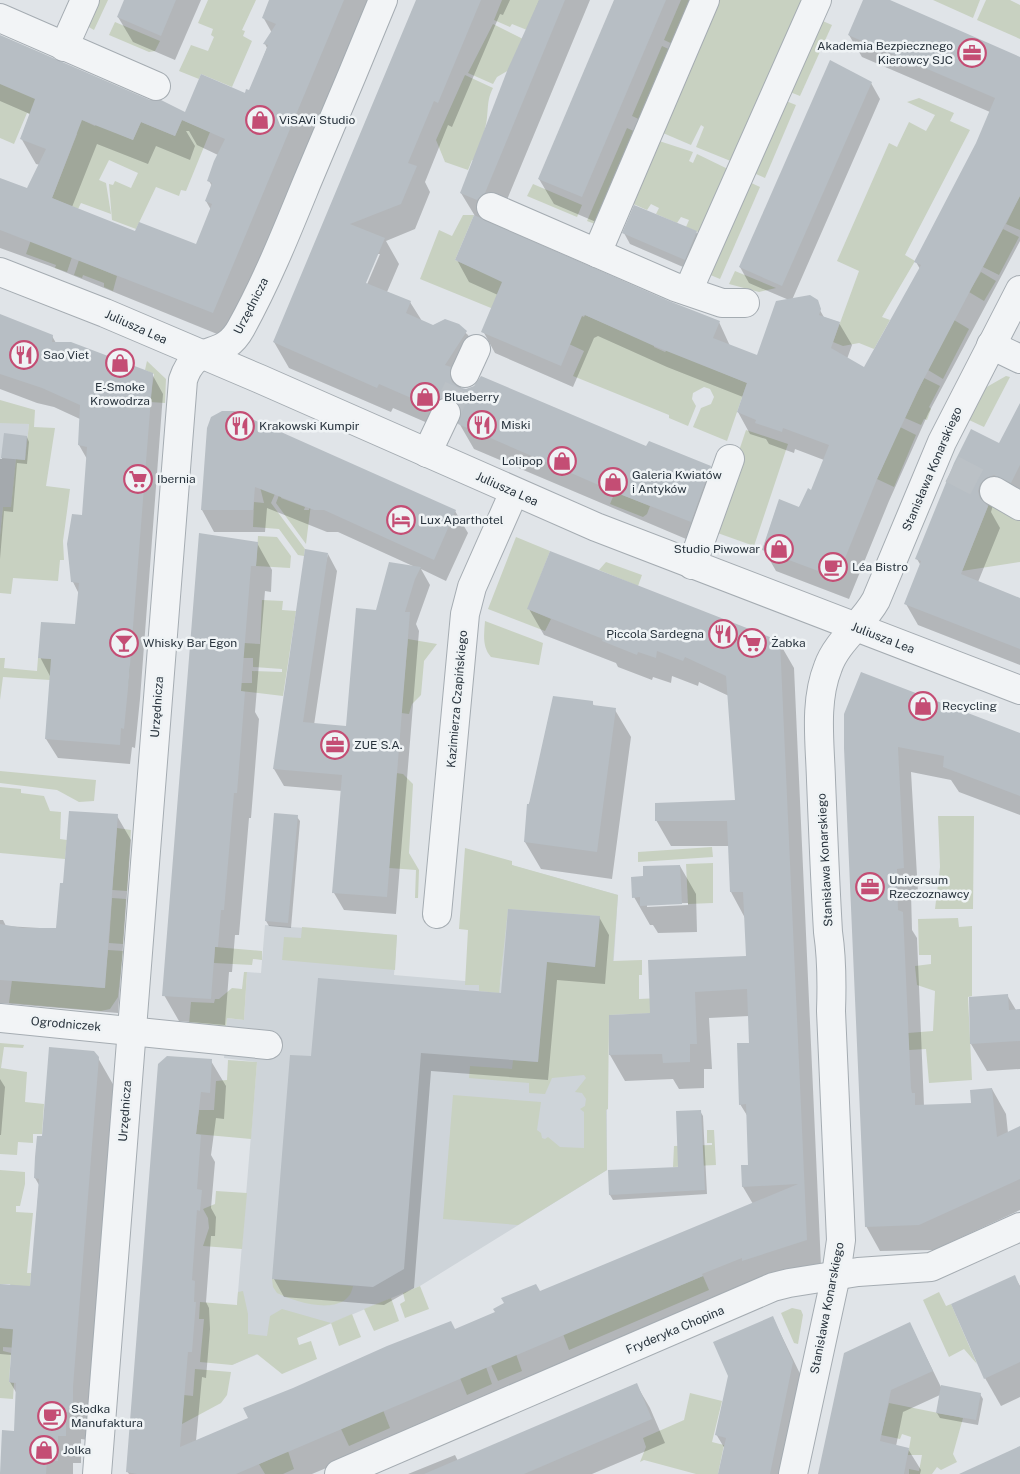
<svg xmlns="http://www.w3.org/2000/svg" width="1020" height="1474" viewBox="0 0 1020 1474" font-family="'Public Sans',sans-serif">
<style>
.built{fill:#ced4d9}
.green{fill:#c8d1c1}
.shadow{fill:#0003;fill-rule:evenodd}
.building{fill:#b7bec4;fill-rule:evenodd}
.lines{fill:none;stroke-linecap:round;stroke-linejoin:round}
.minor-tunnel{stroke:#bbc1c6;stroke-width:28;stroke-dasharray:28 14;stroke-linecap:butt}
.minor-casing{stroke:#a5acb2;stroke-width:30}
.minor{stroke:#f2f4f6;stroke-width:28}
.labels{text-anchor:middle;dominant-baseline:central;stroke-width:5;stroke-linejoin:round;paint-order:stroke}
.poi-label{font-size:12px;fill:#29343e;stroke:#eff3f5;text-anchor:start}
.street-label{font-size:12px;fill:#29343e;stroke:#eff3f5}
</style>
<rect width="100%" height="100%" fill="#e0e4e8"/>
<!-- built -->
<g class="built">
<path d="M13,422L29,424L25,460L16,459L11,508L3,507L0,536V423Z"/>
<path d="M511,865L618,895L607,1065V1170L420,1286L232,1365L257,1062L224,1058L227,1018L244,1020L247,972L261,973L265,925L397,935L394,975L500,984Z"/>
</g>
<!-- green -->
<g class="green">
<path d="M91,0H108L94,30L87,26Z"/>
<path d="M208,0H256L242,30L245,31L243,36L252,41L232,87L201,74L199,79L179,71L191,45L208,51L214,37L211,35L213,29L198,23Z"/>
<path d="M502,0H539L527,30L512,24L510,27L494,20Z"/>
<path d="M681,0H697L677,46L664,40Z"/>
<path d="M712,0H809L738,164L696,147L704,127L701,125L691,145L656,130Z"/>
<path d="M933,0H980L973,18Z"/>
<path d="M986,0H1010L1020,5V39L977,20Z"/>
<path d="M818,19L832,25L800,96L785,90Z"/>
<path d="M115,22L160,41L155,51L149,52L109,35Z"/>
<path d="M493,24L523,39L509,70L497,77L493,84L468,73Z"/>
<path d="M662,46L675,52L645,122L632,116Z"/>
<path d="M465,75L493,88C485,103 490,114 484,132L485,133L476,161L472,160L468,170L445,162L436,140Z"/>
<path d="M0,81L95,126L96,124L133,140L141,122L175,136L182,120L210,132L186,191L181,190L179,196L156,187L136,229L112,220L109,184L113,185L115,181L131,188L138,173L109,160L99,180L106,183L111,214L81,203L78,209L52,198L77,134L27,113L14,144L0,138Z"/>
<path d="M919,98L954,113L950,121L970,130L905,255L915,261L882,317L890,320L874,349L859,343L843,346L833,342L859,271L837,261L889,143L897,147L909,122L926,131L935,115L907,102Z"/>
<path d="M781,99L796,105L765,178L749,171Z"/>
<path d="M627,128L640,134L595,224L587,221Z"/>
<path d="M653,139L693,152L689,161L693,163L697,154L732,171L703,234L686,227L689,220L681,217L677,223L656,214L659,208L651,204L647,210L631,203Z"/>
<path d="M745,180L760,187L720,279L708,274Z"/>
<path d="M533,184L582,205L577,217L527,196Z"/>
<path d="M1020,196V230L1006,224Z"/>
<path d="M463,215H474L455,260L584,317L585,315L654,345V347L665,352L667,350L747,383L727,441L693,427L701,408L711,404L714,397L710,389L704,387L693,393L692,399L696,406L688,426L669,418V415L573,376L584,351L491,308L420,279L439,230L452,236Z"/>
<path d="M1003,229L1019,237L999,275L983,267Z"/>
<path d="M31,240L72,257L67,272L55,268L56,265L26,254Z"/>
<path d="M79,260L117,276L113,291L104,287V283L83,275L82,278L74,275Z"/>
<path d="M735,271L776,288L759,292L729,284Z"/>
<path d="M981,272L996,281L984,301L969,292Z"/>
<path d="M954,320L969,329L943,379L928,370Z"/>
<path d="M147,361L166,379L165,403L150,402L154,374L145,370Z"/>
<path d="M1006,376L1010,377L984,427L969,420L985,388Z"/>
<path d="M924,378L940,386L929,407L931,409L927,420L924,419L921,425L905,418Z"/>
<path d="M0,400L35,410L34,427L55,428L46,486L70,489L63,541L64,560H60L58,581L13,578L11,594L0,593V536L3,507H11L16,459L25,460L29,424L0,423Z"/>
<path d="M900,427L916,435L894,487L877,479Z"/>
<path d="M746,430L788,444L754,546L712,531Z"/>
<path d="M260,487L277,489L271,503L305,549L304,556L298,555L279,529L253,527L254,502L264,503Z"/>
<path d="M281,490H284L281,498L305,507L304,510H309L311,504L306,544L276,503Z"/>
<path d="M615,492L650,506L647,514L643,517L610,504Z"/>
<path d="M991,499L1020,515V562L962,571Z"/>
<path d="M258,536L277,537L291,556L290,568L256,566Z"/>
<path d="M516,537L550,551L528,609L551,619L545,631L488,609Z"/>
<path d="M606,562L642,575L638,586L599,570Z"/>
<path d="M262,600L283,601L282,610L296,611L283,696L241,691V683H252V671L282,672V669L253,667V658H243L244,643L260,644Z"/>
<path d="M485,621L543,643L539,665L491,657C482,647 484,634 485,621Z"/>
<path d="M408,639L437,644L424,661L421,695L412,704L409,714L401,713Z"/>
<path d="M0,658H5L4,668L37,671L38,658L130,665L128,685L3,677L0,700Z"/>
<path d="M0,771L96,780L94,801L79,802L57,790L0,783Z"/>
<path d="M396,773L403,774L413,784L409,853L419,870L418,898H415L416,870L389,868Z"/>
<path d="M0,787L21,789V793L44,796L50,811L61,812L60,839L67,840L65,859L0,853Z"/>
<path d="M938,816H974L973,909H935L940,867Z"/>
<path d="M117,828L131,830L127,891L112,890Z"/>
<path d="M712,847L713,857L638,862V852Z"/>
<path d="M465,848L512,861V865L618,895L613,961L642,960V975H639V999L660,998L661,1013L609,1015L608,1109L606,1110L607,1170L518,1225L443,1219L453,1095L541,1102L537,1130L541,1133L542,1138L545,1139L548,1137L560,1147L584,1148V1112L580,1109L585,1106L586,1099L582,1093L575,1092L586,1078L584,1075L552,1078L545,1094L529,1093V1083L469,1078L470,1066L512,1069L513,1060L538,1062L547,962L595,967L599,916L508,909L499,993L479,991V985H465L468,930L459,929Z"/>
<path d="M713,863V903L688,904L686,864Z"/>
<path d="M112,898L126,899L123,944L109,943Z"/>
<path d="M958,918L959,927L972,926V996L968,997L972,1080L929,1083L926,1049L909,1050L908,1033L933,1031L935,991L917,985L915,966L931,964V955H919L918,919Z"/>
<path d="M302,927L397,935L395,970L282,960L284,937L301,938Z"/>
<path d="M215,947L262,951V960L253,959L252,965C240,964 226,964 214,963Z"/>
<path d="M108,950L123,951L118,997L110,1009L101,1011L9,1003L12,980L104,988Z"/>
<path d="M244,972H247L244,1020L227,1018L226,1028L189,1024L191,1002L214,1003L215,999H219L232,988L242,989Z"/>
<path d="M0,1043L24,1045L23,1048L4,1047L1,1068L27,1072L25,1102L44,1104L42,1134H33V1143L18,1142L17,1155L0,1154Z"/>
<path d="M228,1060L257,1062L251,1139L196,1134L199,1110H214L216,1081L227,1080Z"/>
<path d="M707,1130H714L716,1165L673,1167L674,1146L712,1145V1143H707Z"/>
<path d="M0,1170L25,1172V1184L20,1206H16V1212L33,1213L27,1273H31L28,1314L21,1311L10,1284H0Z"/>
<path d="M216,1191L247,1193L242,1249L203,1246L209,1228L208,1218L203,1209L215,1204Z"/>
<path d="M703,1276L709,1290L569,1350L563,1334Z"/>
<path d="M272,1279L353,1286C347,1318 297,1303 277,1293L273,1287Z"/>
<path d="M420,1286L429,1309L405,1318L400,1304L405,1301L403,1293Z"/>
<path d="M243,1291L248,1314V1334L267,1336L270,1316L282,1309L331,1323L352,1314L361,1337L339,1346L331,1323L297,1338L299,1345L311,1341L317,1359L282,1374L257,1354L232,1365L200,1362L204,1319H199L200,1302L237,1305L238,1292Z"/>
<path d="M939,1292L946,1306L951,1304L977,1364L964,1349L949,1357L923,1300Z"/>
<path d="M391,1298L399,1321L374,1331L364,1309Z"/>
<path d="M792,1308L801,1310L803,1315L798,1344L794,1343L781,1313Z"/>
<path d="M0,1328L19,1330L18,1348L3,1347V1351L11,1353L9,1382L14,1383L13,1399L0,1398Z"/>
<path d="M516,1354L522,1371L498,1381L491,1365Z"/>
<path d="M486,1367L492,1384L467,1395L460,1378Z"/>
<path d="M195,1369L231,1372L227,1395L221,1403L182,1424L184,1395L193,1396Z"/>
<path d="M690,1393L722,1401L712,1442L724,1445L718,1474H696L644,1460L640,1462L646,1447L643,1438L684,1420Z"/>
<path d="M889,1403L963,1418L953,1454L957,1462L941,1470L937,1467L932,1474H909V1469L919,1471L922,1455H908L911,1437L902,1434L900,1439L881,1435Z"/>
<path d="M383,1410L390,1428L349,1446L341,1429Z"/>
<path d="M288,1451L294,1469L283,1474H265L259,1464Z"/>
</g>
<!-- shadow -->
<g class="shadow">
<path d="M126,0H201L175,60L133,42L118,17Z"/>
<path d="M271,0H369L227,338L50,266L0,248V180L28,190L40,165L36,164L21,138L30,114L0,101V37L150,102L185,114L250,91L267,48L265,44L272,33L263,17ZM186,131H189L197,145L218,155L209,181L212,186L206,201L211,210L196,246L136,233L72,207L97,144L148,164L156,146L190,160L195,146Z"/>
<path d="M417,0H510L503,15L500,14L452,127L448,125L425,182L430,192L415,229L386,241L399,264L387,292L410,302L422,321L433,326H458L468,335L483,360L457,380L462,389L710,467L725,492L705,547L474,449L459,423L452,425L446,431L393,408L391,412L289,368L274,342ZM377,254H380L365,289L363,288Z"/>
<path d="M539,0H590L499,219L492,224L668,303L719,322L730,346L757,356L789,300L749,283L740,267L871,83L880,99L792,300L813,298L825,319L839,323L852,345L847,359L865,369L920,269L916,262L977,144L990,112L862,57L849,35L864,0H887L1020,59V241L928,414L889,501L849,599L776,571L764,550L812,491L824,460L795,449L794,453L769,444L766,439L750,434L738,412L743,397L667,367L598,336L594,338L573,387L495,353L483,331L498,295L469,282L457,260L475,216L461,193Z"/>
<path d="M615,0H691L596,222L554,204L539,179Z"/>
<path d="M635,207L696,232L702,242L690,270L630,244L624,233Z"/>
<path d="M0,316L52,336L56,343L152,374L163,394L140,699L135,748L132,747L130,764L58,758L46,739L51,678L40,657L77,626L79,594L73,582L83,516L87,459L79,445L80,419L54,407L37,403L0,389Z"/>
<path d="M1020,406V502L993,505L991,512L1000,528L978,582L1020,599V665L918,625L906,604L921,566L917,559L1000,445Z"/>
<path d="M208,428L455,511L468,533L446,581L421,569L430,585L416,624L419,631L396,914L344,910L334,893L342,791L284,786L274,769L328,554L337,571L314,725L347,727L377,611L415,567L338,532H327L267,508L265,532H214L202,510Z"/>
<path d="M5,435L27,437L29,442L27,464L17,463L13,512L4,511L0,559V459H2Z"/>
<path d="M200,535L257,543L272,570L271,592L265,591L255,712L259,719L251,818H249L239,935H235L232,972H229L225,1025L179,1021L164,995Z"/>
<path d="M529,609L779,642L794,668L821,1266L717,1303L312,1474H129L127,1471L159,1064L211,1061L226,1086L224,1119L216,1118L211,1155L215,1162L211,1208L216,1217L215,1236H211L206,1302L209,1308L210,1329L206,1378L202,1377L196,1441L753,1204L743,1187V1166H750L748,1117L740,1104L750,1044L749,1016L709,1018L712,1069H704V1088L679,1089L673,1079L625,1081L610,1055V1016L652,1014L748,957L745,918L731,892L729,846H671L656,820L736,801L729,696L699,682L698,686L672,676L671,683L653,677L652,680L618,667L616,663L544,635Z"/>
<path d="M592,703L595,707L615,710L631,737L612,879L541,869L525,842L528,805Z"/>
<path d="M845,714L1020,734V815L959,792L951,780L911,772L918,893H911L912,930L917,938L924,1106L973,1104L992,1089L1006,1114L1008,1133L1020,1128V1210L934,1250L880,1251L866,1226Z"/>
<path d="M117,816L131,840L118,1013L0,1003V920H3L6,926L57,929L64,884Z"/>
<path d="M297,817L300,821L291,928L269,926L266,921Z"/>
<path d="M680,866L696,894L697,932L658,933L653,925H650L634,897L645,877ZM688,903V905L647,907V904Z"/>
<path d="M599,917L609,935L605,984L557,980L548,1080L431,1071L414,1288L384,1305L284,1297L274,1279L312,1058L502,994Z"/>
<path d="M1007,995L1016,1010H1020V1069L987,1071L971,1044Z"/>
<path d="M98,1058L114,1086L88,1440L81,1439V1463H73V1474H0L15,1432L17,1394L10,1382L12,1355L0,1354V1285L31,1287L39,1185L35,1178L43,1138Z"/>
<path d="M0,1079L5,1087L1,1135H0Z"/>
<path d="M700,1111L703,1116L707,1194L613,1200L610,1195L609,1172L679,1168Z"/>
<path d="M1014,1276L1020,1286V1397L1001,1406L985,1378Z"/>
<path d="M773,1318L804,1382L784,1474H719L725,1449L716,1434L729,1376Z"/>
<path d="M910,1324L941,1387L980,1394L983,1399L978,1425L940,1418L937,1413L940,1395L903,1412L896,1446L908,1449L921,1470L920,1474H819Z"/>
<path d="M636,1384L650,1408L665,1443L592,1474H408L455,1455L458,1461Z"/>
</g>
<!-- building -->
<g class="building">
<path d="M124,0H176L161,36L117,17Z"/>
<path d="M269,0H344L213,313L0,230V178L27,188L46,149L20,139L35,99L0,84V35L150,100H161L185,112L201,74L245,93L246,89L249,90L268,45L263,44L276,24L262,18ZM82,120L133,140L141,122L175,136L182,120L225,139L214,161L207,181L212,183L205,201L212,204L196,244L139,222L135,231L52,198Z"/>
<path d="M416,0H481L438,103L434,101L408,163L417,166L401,204L350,224L385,238L366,283L411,301L406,313L433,325L445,319L459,324L467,331L445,365L451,367L450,375L452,382L458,387L466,389L474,386L481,376L646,446L649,441L711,466L691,522L617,493L458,424L461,411L459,404L452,399L444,398L438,400L432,407L379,384L377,388L273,342Z"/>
<path d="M539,0H565L485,193L477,200L460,193L507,71Z"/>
<path d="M614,0H666L582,197L538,179Z"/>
<path d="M863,0H890L1020,57V196L917,392L877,479L837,578L762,550L779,499L799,507L808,488L811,490L829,445L783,428L782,432L755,423L756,420L737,412L747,383L654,346L585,315L582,316L561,366L481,332L502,282L455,260L474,215L669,301L720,321L713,338L757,355L776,301L810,295L818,300L821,309L819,315L840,322L831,348L864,367L921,265L914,262L976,143L995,98L848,35Z"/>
<path d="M830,60L872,82L782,286L739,267Z"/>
<path d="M634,205L697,231L685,260L622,233Z"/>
<path d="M0,314L53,335L52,342H71L153,373L129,678L124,729L121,728L120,745L45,739L51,659L38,658L41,622L75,624L79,583L71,582L67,544L72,514L82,515L87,447L78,445L80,405L42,388L0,374Z"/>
<path d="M1020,403V465L1011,483L994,475L986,478L980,484L978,491L980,498L988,506L961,574L1020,598V649L904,604L921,561L915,559L954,463L971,429L999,443Z"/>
<path d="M222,411H234L456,510L434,560L324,510H314L255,487L253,510H201L207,428L211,417Z"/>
<path d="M4,433L27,436L25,460L1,458Z"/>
<path d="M199,533L258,542L256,566H251L241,691L245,692L237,793H234L224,910H221L218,947H215L211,999L162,996Z"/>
<path d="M305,549L328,553L303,722L346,726L356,608L376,610L389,562L421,567L415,579L405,612H410L387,897L332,893L342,775L273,769Z"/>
<path d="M550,551L780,641L807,1240L742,1261V1258L702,1274L703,1276L236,1474H137L126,1472L158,1064L167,1056L212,1059L210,1093L201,1092L196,1134L201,1135L197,1189L202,1190L200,1211L197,1210L192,1280L195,1281L194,1302H196L192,1352H188L180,1447L248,1418L243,1408L293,1388L387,1346L451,1321L455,1329L495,1312L493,1309L504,1303L501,1298L536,1284L540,1291L798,1184L742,1187L741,1165H748L746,1104L739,1105L737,1043H749L747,989L695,992L697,1044H690V1062L663,1063L662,1054L609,1055V1015L650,1013L648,960L746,956L743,892H730L727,821H655V803L735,800L726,676L685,657L683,661L657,651L656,658L638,652L637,655L602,641L603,639L527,609Z"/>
<path d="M861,672L1020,733V796L943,767L944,756L898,747L904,868L897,869L898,910L903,912L911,1088L912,1093H915V1105L971,1103L970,1090L992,1088L997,1137L1020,1126V1179L919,1225L865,1227L844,748V714Z"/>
<path d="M553,696L593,701V705L616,708L597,852L524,842L527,804H529Z"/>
<path d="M69,811L118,814L105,988L0,980V924L23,928H56L60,883H63Z"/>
<path d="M274,813L298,815L288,923L265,921Z"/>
<path d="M680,865L682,904L640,906V897L632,898L631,877L643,876V866Z"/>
<path d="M508,909L600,916L595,967L547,962L538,1062L421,1053L404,1269L373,1287L272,1279L290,1055L311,1056L318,978L501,993Z"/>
<path d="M1008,994L1009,1010L1020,1009V1041L970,1044L969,997Z"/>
<path d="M49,1047L94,1051L99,1057L73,1387V1413L66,1412V1436H58V1461H47L46,1474H0L2,1430L14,1431L16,1383L9,1382L13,1329L0,1328V1284L30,1286L39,1179L34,1178L35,1157L37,1136H42Z"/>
<path d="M701,1110L705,1190L609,1195L608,1170L678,1167L676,1111Z"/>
<path d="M1015,1275L1020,1287V1362L984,1379L951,1304Z"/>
<path d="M773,1316L793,1362L770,1474H718L726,1438L715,1435L728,1376L713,1342Z"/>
<path d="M910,1322L933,1371L891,1390L880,1441L909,1448L904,1474H818L844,1353Z"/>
<path d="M637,1383L652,1419L524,1474H424Z"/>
<path d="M941,1385L981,1393L976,1420L936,1413Z"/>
<path d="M1020,1446V1474H959Z"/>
</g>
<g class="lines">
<!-- minor-tunnel -->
<g class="minor-tunnel">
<path d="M446,413L465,373"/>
<path d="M952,469L994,491"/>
</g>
<defs>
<g id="minor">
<path d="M0,18L156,86"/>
<path d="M64,47L85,0"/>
<path d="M491,207L675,287L722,303H745"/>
<path d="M597,253L705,0"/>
<path d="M0,272L105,313L260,379L596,527L1020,690"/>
<path d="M688,291L817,0"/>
<path d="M991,345L1020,359"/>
<path d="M465,373L476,349"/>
<path d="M427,453L446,413"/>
<path d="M994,491L1020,506"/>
<path d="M692,565L730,459"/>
<path d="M437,914L465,614L472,587L514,492"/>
<path d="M0,1018L268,1045"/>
<path d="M97,1474L183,380C196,340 222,363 241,328C267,281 287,231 307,182C333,121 358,61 383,0"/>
<path d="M339,1474L773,1287L789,1283L858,1272L931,1267L1020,1227"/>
<path d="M793,1474L836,1275L841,1240L831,1011C832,984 832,959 828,932C825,881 823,830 821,780C820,743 814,702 828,667C837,641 863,624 876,600L942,442L1020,290"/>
</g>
</defs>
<!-- minor casing -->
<use href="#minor" class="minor-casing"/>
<!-- minor -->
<use href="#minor" class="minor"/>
</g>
<!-- icons -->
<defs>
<symbol id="office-ring" viewBox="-11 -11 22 22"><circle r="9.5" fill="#eff3f5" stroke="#c44d74" stroke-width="1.5"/><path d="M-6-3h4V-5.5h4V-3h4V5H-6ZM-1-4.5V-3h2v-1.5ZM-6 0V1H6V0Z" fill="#c44d74"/></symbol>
<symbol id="shop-ring" viewBox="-11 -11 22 22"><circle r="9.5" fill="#eff3f5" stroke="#c44d74" stroke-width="1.5"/><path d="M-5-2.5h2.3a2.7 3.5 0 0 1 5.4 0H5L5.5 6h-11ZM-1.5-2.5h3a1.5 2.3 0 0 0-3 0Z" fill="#c44d74"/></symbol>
<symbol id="restaurant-ring" viewBox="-11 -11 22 22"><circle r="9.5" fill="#eff3f5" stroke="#c44d74" stroke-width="1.5"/><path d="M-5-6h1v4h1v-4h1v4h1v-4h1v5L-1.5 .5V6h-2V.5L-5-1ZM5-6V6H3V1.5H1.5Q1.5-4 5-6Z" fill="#c44d74"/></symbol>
<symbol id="supermarket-ring" viewBox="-11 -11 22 22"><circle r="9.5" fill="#eff3f5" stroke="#c44d74" stroke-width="1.5"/><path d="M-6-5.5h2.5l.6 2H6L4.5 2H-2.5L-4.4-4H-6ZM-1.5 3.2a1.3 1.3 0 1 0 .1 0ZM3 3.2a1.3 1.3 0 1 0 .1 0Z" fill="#c44d74"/></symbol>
<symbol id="hotel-ring" viewBox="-11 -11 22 22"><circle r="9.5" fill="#eff3f5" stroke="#c44d74" stroke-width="1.5"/><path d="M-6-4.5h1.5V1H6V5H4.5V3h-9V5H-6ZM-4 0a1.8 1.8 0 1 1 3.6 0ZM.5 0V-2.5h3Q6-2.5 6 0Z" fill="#c44d74"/></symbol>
<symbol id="cafe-ring" viewBox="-11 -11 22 22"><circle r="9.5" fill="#eff3f5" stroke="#c44d74" stroke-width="1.5"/><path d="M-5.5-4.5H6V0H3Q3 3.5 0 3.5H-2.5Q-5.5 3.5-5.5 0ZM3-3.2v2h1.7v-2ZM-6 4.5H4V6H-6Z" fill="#c44d74"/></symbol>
<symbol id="bar-ring" viewBox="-11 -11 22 22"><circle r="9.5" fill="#eff3f5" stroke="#c44d74" stroke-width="1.5"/><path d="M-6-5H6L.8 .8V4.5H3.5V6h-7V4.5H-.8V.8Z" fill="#c44d74"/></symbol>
</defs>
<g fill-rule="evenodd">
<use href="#office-ring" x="956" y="37" width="32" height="32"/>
<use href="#shop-ring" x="244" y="104" width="32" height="32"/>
<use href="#restaurant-ring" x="8" y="339" width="32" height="32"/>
<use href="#shop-ring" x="104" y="347" width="32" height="32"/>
<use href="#shop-ring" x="409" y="381" width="32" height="32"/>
<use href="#restaurant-ring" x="466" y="409" width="32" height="32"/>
<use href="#restaurant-ring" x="224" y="410" width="32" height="32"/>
<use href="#shop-ring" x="546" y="445" width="32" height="32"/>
<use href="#supermarket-ring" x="122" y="463" width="32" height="32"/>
<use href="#shop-ring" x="597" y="466" width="32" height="32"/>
<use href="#hotel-ring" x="385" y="504" width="32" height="32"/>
<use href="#shop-ring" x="763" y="533" width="32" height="32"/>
<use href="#cafe-ring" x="817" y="551" width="32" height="32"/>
<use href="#restaurant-ring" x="707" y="618" width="32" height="32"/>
<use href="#bar-ring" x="108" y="627" width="32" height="32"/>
<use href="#supermarket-ring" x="736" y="627" width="32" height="32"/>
<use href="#shop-ring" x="907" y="690" width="32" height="32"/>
<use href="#office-ring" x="319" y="729" width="32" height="32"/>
<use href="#office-ring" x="854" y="871" width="32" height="32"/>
<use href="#cafe-ring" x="36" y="1400" width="32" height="32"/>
<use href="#shop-ring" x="28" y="1434" width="32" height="32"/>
</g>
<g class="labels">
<!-- poi labels -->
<g class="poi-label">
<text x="953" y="46" text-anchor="end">Akademia Bezpiecznego<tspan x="953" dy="14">Kierowcy SJC</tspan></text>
<text x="279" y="120">ViSAVi Studio</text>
<text x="43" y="355">Sao Viet</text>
<text x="120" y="387" text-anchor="middle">E-Smoke<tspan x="120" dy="14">Krowodrza</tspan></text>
<text x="444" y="397">Blueberry</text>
<text x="501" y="425">Miski</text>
<text x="259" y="426">Krakowski Kumpir</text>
<text x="543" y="461" text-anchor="end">Lolipop</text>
<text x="632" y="475">Galeria Kwiatów<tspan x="632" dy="14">i Antyków</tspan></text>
<text x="157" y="479">Ibernia</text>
<text x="420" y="520">Lux Aparthotel</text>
<text x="760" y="549" text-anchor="end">Studio Piwowar</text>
<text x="852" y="567">Léa Bistro</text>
<text x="704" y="634" text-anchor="end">Piccola Sardegna</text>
<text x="143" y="643">Whisky Bar Egon</text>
<text x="771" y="643">Żabka</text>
<text x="942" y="706">Recycling</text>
<text x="354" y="745">ZUE S.A.</text>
<text x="889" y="880">Universum<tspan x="889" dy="14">Rzeczoznawcy</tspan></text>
<text x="71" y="1409">Słodka<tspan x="71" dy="14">Manufaktura</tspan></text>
<text x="63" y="1450">Jolka</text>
</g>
<!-- street labels -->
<g class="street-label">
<text transform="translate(251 306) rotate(-63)">Urzędnicza</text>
<text transform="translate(136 327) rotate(24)">Juliusza Lea</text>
<text transform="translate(932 469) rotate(-67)">Stanisława Konarskiego</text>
<text transform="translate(507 489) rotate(24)">Juliusza Lea</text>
<text transform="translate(883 638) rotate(21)">Juliusza Lea</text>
<text transform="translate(457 699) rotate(-85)">Kazimierza Czapińskiego</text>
<text transform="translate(157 707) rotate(-86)">Urzędnicza</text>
<text transform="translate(825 860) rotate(-93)">Stanisława Konarskiego</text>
<text transform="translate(66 1024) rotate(5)">Ogrodniczek</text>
<text transform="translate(125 1111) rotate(-86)">Urzędnicza</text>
<text transform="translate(827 1308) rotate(-79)">Stanisława Konarskiego</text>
<text transform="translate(675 1330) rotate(-23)">Fryderyka Chopina</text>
</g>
</g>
</svg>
